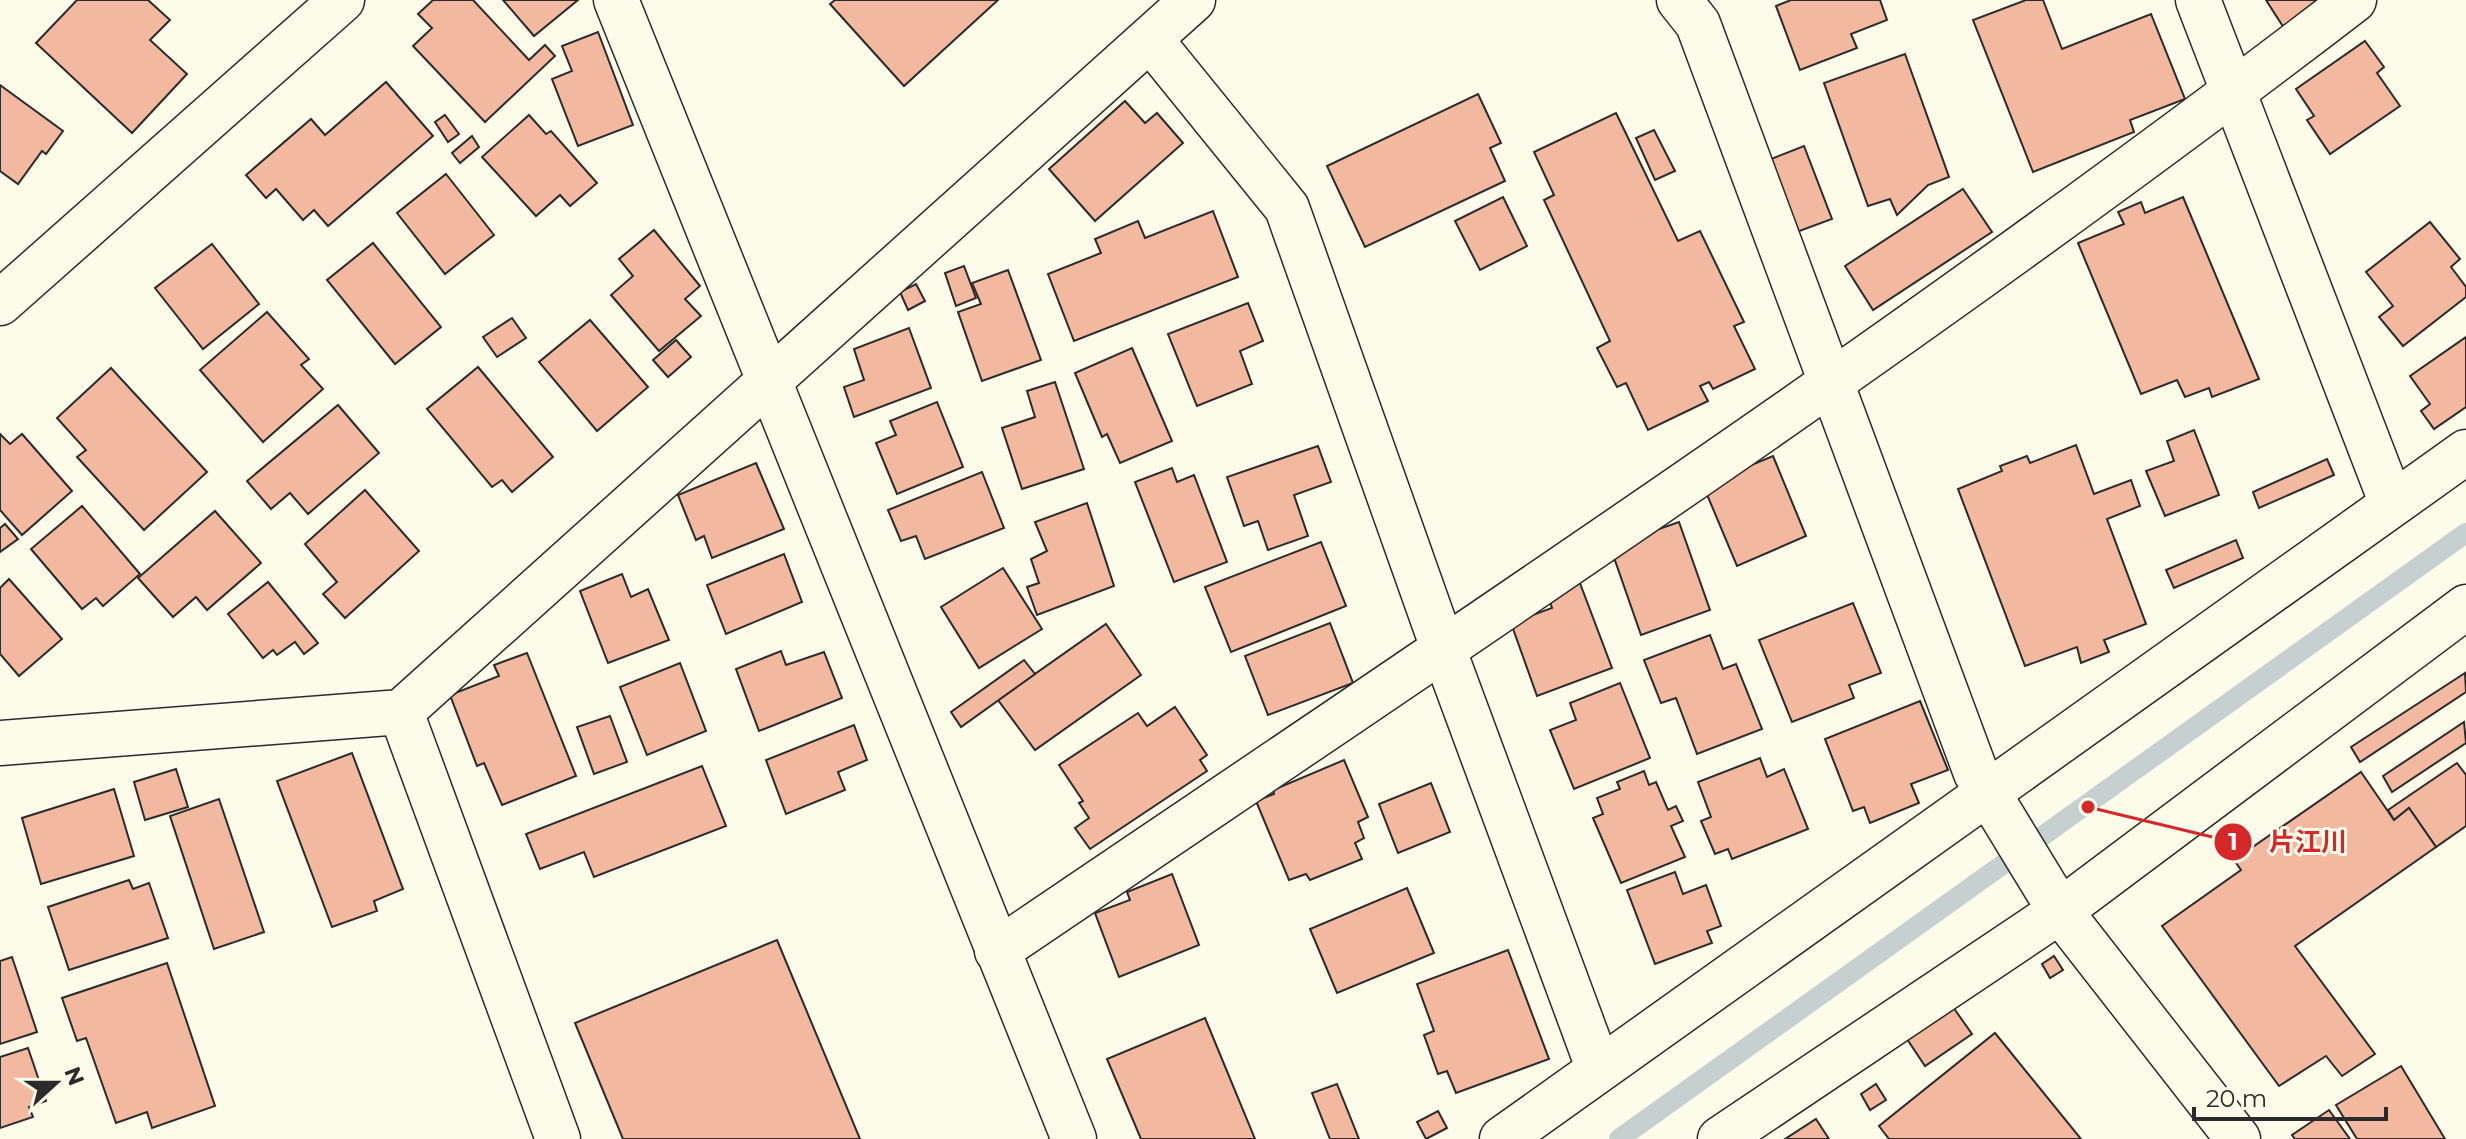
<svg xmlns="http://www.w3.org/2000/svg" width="2466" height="1139" viewBox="0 0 2466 1139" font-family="Montserrat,'Noto Sans JP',sans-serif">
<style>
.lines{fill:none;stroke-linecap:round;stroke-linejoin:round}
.stream{stroke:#c7d0d0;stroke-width:20}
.building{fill:#f2b8a0;stroke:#2b2b2b;stroke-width:2}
.minor-casing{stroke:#2b2b2b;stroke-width:47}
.minor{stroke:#fdfbea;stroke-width:44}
.leader{fill:none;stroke:#d62828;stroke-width:3}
.callout-dot{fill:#d62828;stroke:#fdfbea;stroke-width:3}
.mark-label{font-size:24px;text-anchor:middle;font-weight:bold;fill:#fff}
.callout-label{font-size:26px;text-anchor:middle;font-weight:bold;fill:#d62828;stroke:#fdfbea;stroke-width:6;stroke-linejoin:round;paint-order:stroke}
</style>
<rect width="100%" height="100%" fill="#fdfbea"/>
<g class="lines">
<!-- stream -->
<path class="stream" d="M1619,1139L2466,533"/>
</g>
<!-- building -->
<g class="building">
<path d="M77,0H148L170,20L150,40L187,74L132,133L36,43Z"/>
<path d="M433,0H473L529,60L545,45L555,56L485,122L413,46L432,28L418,14Z"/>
<path d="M503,0H578L534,36Z"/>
<path d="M835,0H998L904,86L830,4Z"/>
<path d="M1791,0H1880L1887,20L1851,34L1857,48L1800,70L1776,6Z"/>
<path d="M2026,0H2043L2062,49L2151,14L2185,99L2130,120L2134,132L2033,172L1973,20Z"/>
<path d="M2266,0H2325L2284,28Z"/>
<path d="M598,32L633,125L578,146L552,79L572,71L562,46Z"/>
<path d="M2365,41L2384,67L2377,73L2400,106L2330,154L2307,120L2314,116L2296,89Z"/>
<path d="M1905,54L1949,177L1928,185L1897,215L1890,199L1868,206L1824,83Z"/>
<path d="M386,82L433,136L328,226L314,210L303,220L276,189L266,198L246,175L311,119L325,135Z"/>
<path d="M0,85L63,131L46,154L42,151L18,184L0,171Z"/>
<path d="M1478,94L1501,143L1490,148L1505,181L1365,247L1327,166Z"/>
<path d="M1125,101L1145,123L1157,113L1183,143L1095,221L1049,169Z"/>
<path d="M1616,113L1678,241L1700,231L1744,322L1734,326L1755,369L1713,389L1709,382L1700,386L1708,401L1648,430L1626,383L1617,387L1597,348L1610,341L1544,200L1554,195L1534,152Z"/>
<path d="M445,115L459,134L448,142L435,122Z"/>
<path d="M529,115L546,134L551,131L597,183L570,206L560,195L536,216L482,157Z"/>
<path d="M1654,130L1675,171L1655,180L1636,138Z"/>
<path d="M472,136L479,147L460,163L452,153Z"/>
<path d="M1804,146L1832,219L1794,233L1766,161Z"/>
<path d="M446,174L494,235L445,274L397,213Z"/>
<path d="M1963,189L1992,232L1873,310L1845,266Z"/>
<path d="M1503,197L1527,246L1480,270L1455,221Z"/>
<path d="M2183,197L2259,379L2212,397L2209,388L2185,397L2177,380L2141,394L2078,243L2124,224L2118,212L2141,202L2145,213Z"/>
<path d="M1213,211L1238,277L1074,341L1048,274L1101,253L1095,239L1138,221L1145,238Z"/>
<path d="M2430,222L2460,259L2451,267L2466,287V297L2403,346L2379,317L2393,306L2366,272Z"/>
<path d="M654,230L700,286L685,299L701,316L659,351L611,295L633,276L619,259Z"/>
<path d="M373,243L441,327L395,364L327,280Z"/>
<path d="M212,244L259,304L203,349L155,288Z"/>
<path d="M964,266L976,298L956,306L945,273Z"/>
<path d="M1008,270L1041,360L982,381L958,312L981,304L972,283Z"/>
<path d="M916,284L925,301L908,310L900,292Z"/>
<path d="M1248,303L1263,341L1240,351L1252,384L1197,406L1168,334Z"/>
<path d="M267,312L309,359L301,365L323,389L263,442L200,370Z"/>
<path d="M512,318L526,338L497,357L483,337Z"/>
<path d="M590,320L648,387L597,431L539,362Z"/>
<path d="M909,328L931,388L854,417L844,387L864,380L854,349Z"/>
<path d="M2466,337V407L2434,429L2421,411L2430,404L2410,376Z"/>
<path d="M676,340L691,357L668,377L653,360Z"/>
<path d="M1132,348L1172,441L1120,463L1107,434L1102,437L1075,373Z"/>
<path d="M478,367L553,457L512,492L502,480L492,487L427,409Z"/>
<path d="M111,368L207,472L144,530L77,457L86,450L57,418Z"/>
<path d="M1055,382L1084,469L1022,489L1002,428L1035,417L1027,391Z"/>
<path d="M937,402L963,467L897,494L876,443L896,435L890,421Z"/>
<path d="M338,405L379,453L308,514L290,493L271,509L247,481Z"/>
<path d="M2194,430L2219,495L2165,516L2146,471L2174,461L2167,441Z"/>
<path d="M0,434L10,444L22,434L72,491L22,535L0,510Z"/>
<path d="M2076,445L2094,494L2131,480L2140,506L2107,519L2146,624L2104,640L2109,652L2081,663L2077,647L2025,666L1958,489L2002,471L2000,466L2027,456L2030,463Z"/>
<path d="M1318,446L1331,482L1294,495L1308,536L1268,550L1258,521L1244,526L1227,477Z"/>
<path d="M1773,456L1806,536L1737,566L1703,485Z"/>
<path d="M2327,459L2334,475L2259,508L2253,492Z"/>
<path d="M756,463L784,529L712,558L704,536L696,540L678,495Z"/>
<path d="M1172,468L1177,482L1194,475L1227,562L1174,582L1135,482Z"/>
<path d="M982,472L1004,528L925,559L916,536L901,541L888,510Z"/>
<path d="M365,490L419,551L345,618L323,594L337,582L305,544Z"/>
<path d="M1087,503L1114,586L1037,615L1027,587L1039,583L1031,559L1047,551L1035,522Z"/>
<path d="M82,506L140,574L103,606L96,598L82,609L31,549Z"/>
<path d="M215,511L261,563L207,610L196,597L173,617L138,578Z"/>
<path d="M1679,522L1710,610L1641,635L1610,546Z"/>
<path d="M5,524L18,539L0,552V528Z"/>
<path d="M2236,540L2243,558L2174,588L2166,570Z"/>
<path d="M1321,542L1346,606L1231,652L1205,587Z"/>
<path d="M784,554L802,602L726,634L707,585Z"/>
<path d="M1003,568L1042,629L979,668L941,607Z"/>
<path d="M1575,570L1612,668L1537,696L1511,623L1552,608L1549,599Z"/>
<path d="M622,574L631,597L648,589L669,640L608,663L580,591Z"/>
<path d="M9,579L62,639L19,676L0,654V588Z"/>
<path d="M268,582L318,643L304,654L295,642L277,655L273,650L263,658L228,614Z"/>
<path d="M1853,603L1881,673L1849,685L1854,698L1792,722L1759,640Z"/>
<path d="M1330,623L1353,683L1268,715L1245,656Z"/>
<path d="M1106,624L1141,675L1035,750L998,700Z"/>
<path d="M1710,635L1723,669L1736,664L1762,729L1697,754L1676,698L1661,703L1644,660Z"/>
<path d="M781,651L786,665L824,652L842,698L759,731L736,669Z"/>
<path d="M527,653L576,776L502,805L484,763L477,766L450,695L499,676L494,665Z"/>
<path d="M1024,660L1035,674L961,727L951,712Z"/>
<path d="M680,663L706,731L647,755L620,687Z"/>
<path d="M2465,673L2466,692L2360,762L2351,747Z"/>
<path d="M1620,683L1650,758L1574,789L1550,730L1576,720L1570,703Z"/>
<path d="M1920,701L1948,770L1911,784L1919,803L1870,823L1864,807L1853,811L1825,739Z"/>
<path d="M1175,707L1207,755L1200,760L1207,771L1090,849L1075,828L1089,818L1079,803L1083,801L1059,765L1138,713L1147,726Z"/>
<path d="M610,716L627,762L594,774L577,727Z"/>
<path d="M2464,722L2466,743L2392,792L2383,776Z"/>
<path d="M854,725L867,760L838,772L845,790L786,814L766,760Z"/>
<path d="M352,753L403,889L374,901L377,911L332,927L277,781Z"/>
<path d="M1760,758L1767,777L1784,769L1808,829L1732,859L1728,849L1715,854L1701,821L1711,817L1698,782Z"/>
<path d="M1344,760L1368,817L1358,822L1364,838L1355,843L1362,859L1310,880L1306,874L1289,880L1256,801L1274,794L1273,790Z"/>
<path d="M2457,763L2466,775V826L2436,847L2409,808L2394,820L2388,810Z"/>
<path d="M702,766L726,826L594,877L584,852L540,869L526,834Z"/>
<path d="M176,769L188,807L145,820L134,782Z"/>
<path d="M1644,771L1649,785L1656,782L1668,810L1676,806L1683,821L1671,826L1685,857L1621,883L1593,818L1603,814L1597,798L1620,789L1617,782Z"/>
<path d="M2361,772L2394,820L2409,808L2436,847L2295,946L2375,1054L2342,1076L2326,1056L2279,1086L2162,926L2241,870L2234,860Z"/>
<path d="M1431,783L1450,832L1398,853L1379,804Z"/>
<path d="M114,789L134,856L41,884L22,818Z"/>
<path d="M219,799L264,932L214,949L170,816Z"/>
<path d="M1675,872L1683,894L1706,885L1721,926L1707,931L1712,943L1655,964L1627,890Z"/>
<path d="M1172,874L1199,945L1119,977L1095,913L1130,900L1127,892Z"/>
<path d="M129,880L133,889L149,883L168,938L69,970L48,907Z"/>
<path d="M1407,888L1434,953L1337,993L1310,929Z"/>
<path d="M777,940L860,1139H623L575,1023Z"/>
<path d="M1508,950L1549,1059L1456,1093L1447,1071L1438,1074L1424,1035L1434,1031L1417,984Z"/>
<path d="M2054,956L2063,970L2050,978L2042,964Z"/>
<path d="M12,957L37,1032L0,1044V961Z"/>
<path d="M167,963L215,1106L152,1128L147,1112L116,1123L86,1038L77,1041L62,998Z"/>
<path d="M1953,1007L1972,1034L1925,1066L1907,1039Z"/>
<path d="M1205,1018L1255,1139H1141L1107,1059Z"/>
<path d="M1995,1033L2081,1139H1889L1879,1126Z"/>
<path d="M28,1048L46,1101L29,1107L33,1117L0,1128V1057Z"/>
<path d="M2401,1066L2445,1139H2357L2336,1105Z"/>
<path d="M1337,1084L1359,1139H1330L1312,1093Z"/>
<path d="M1876,1084L1886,1100L1870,1110L1861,1094Z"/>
<path d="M2329,1110L2350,1139H2295L2292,1135Z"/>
<path d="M1438,1111L1447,1128L1426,1139L1417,1122Z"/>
<path d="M1816,1119L1829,1139H1785Z"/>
</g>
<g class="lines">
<defs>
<g id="minor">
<path d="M616,0L1074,1139"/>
<path d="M1679,0L1698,24L1976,773L2060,911L2238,1139"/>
<path d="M2198,0L2392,504"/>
<path d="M1150,39L1287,208L1443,648L1598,1067"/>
<path d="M0,303L342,0"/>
<path d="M401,712L558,1139"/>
<path d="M0,743L401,712L1193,0"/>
<path d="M997,951C1454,641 1916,337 2354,0"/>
<path d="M1502,1139L2466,452"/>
<path d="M1720,1139L2060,911L2466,607"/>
</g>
</defs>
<!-- minor casing -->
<use href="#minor" class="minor-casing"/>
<!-- minor -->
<use href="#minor" class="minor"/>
</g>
<!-- callouts -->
<path class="leader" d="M2088 807L2233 842"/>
<g class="callout-dot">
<circle cx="2088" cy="807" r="8"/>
<circle cx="2233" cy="842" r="20"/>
</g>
<g class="mark-label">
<text x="2233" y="850">1</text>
</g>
<g class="callout-label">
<text x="2308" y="851">片江川</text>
</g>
<!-- north arrow -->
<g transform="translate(56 1083) rotate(69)" stroke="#fdfbea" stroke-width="6" paint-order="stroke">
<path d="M0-6L14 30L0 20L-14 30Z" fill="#2b2b2b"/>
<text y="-12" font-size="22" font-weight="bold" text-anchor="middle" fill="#2b2b2b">N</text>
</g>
<!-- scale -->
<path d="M2194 1107v12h192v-12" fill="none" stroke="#2b2b2b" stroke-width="4"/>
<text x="2206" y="1107" font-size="24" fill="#2b2b2b" stroke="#fdfbea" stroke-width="6" paint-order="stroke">20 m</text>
</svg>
